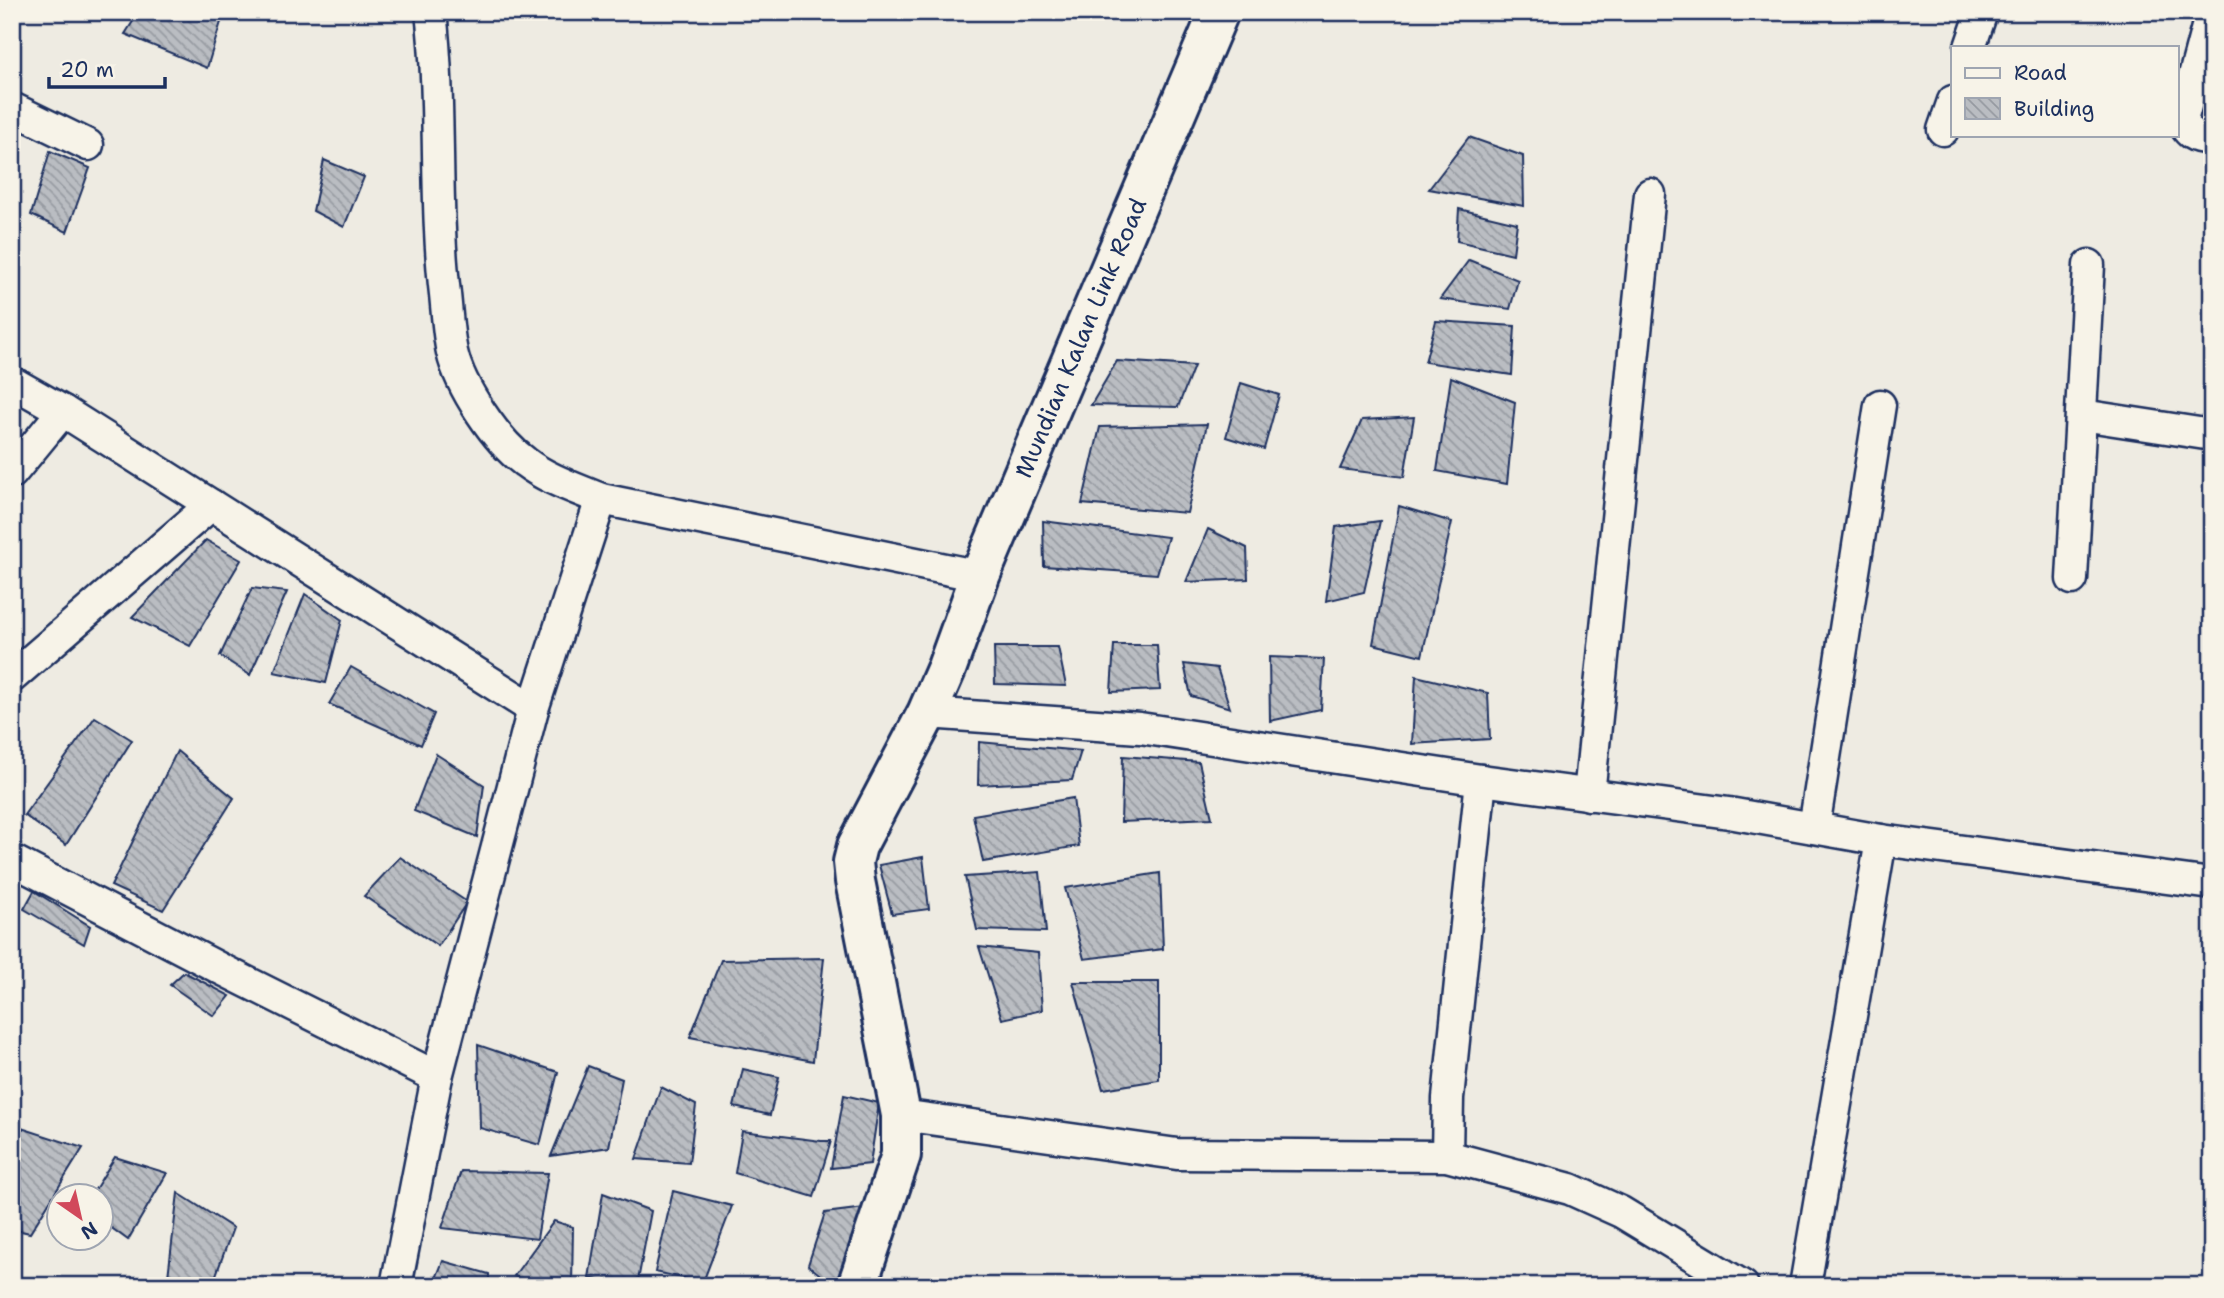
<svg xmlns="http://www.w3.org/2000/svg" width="2224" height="1298" viewBox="0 0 2224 1298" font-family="'Shantell Sans',sans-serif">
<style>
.building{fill:url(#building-back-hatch);stroke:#1b2f5e;stroke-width:2}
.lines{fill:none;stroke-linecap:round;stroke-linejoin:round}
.street-casing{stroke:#1b2f5e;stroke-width:35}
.secondary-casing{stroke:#1b2f5e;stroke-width:44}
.street{stroke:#f7f3e8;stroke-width:30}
.secondary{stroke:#f7f3e8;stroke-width:38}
.labels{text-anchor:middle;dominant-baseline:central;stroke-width:6;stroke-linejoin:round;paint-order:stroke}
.street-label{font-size:24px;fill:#1b2f5e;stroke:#f7f3e8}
</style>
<defs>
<pattern id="building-back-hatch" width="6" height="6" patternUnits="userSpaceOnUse" patternTransform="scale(1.75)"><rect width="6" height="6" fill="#babdc2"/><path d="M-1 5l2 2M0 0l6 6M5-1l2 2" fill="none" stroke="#969aa1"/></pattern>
</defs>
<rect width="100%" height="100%" fill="#eeebe2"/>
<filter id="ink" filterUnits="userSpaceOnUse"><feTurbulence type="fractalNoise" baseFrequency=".0143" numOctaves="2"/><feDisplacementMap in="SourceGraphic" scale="14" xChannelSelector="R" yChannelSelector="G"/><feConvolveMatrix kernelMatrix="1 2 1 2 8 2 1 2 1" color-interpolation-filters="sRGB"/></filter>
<g filter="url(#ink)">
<!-- building -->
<g class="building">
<path d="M139,12H224L207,68L125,34Z"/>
<path d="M1469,137L1523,156L1524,206L1429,189Z"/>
<path d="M50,151L90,168L67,232L31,215Z"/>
<path d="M324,160L364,177L344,227L313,211Z"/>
<path d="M1459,209L1517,223L1513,254L1457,241Z"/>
<path d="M1469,260L1518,280L1510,309L1440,299Z"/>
<path d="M1436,321L1515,326L1512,375L1425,362Z"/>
<path d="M1117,361L1194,366L1178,407L1091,405Z"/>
<path d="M1451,377L1515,402L1507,484L1437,471Z"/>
<path d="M1241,383L1279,395L1264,449L1226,437Z"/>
<path d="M1414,417L1404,477L1340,469L1362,420Z"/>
<path d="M1207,424L1187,513L1082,504L1100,427Z"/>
<path d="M1399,506L1452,522L1422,656L1373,644Z"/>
<path d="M1043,521L1168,537L1157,574L1044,566Z"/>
<path d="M1380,521L1364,592L1326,601L1336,527Z"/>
<path d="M1208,529L1247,548L1248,579L1186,582Z"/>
<path d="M206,540L241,560L190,646L132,617Z"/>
<path d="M252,588L287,592L250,675L220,656Z"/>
<path d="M305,594L342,620L326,683L274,672Z"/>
<path d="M1114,645H1157L1160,690L1111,692Z"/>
<path d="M994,647H1058L1066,686L995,684Z"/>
<path d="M1269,657L1324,659L1321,710L1270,721Z"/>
<path d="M1184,664L1217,668L1230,708L1191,696Z"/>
<path d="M351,667L434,714L421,745L329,704Z"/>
<path d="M1416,676L1488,693L1490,739L1412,744Z"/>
<path d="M95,717L132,740L66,845L24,815Z"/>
<path d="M979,742L1081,751L1072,780L978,785Z"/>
<path d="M177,751L234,798L163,910L111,886Z"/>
<path d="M436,754L484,785L477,837L414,811Z"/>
<path d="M1123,756L1199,762L1212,818L1121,822Z"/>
<path d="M1073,798L1079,846L983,862L973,815Z"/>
<path d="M400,857L467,902L438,946L364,896Z"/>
<path d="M923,857L929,909L892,914L879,865Z"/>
<path d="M1040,872L1046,932L977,930L965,877Z"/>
<path d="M1160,873L1163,949L1084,959L1065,888Z"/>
<path d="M34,891L90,926L84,944L24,909Z"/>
<path d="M979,947L1038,953L1042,1010L1002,1019Z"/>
<path d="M824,958L813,1061L690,1037L721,960Z"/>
<path d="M184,972L230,996L214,1016L170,985Z"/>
<path d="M1073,982H1159V1080L1103,1089Z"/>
<path d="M478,1045L558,1072L540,1145L480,1128Z"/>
<path d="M588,1066L622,1079L609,1147L551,1156Z"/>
<path d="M743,1069L779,1077L770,1115L734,1107Z"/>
<path d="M661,1087L696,1105L689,1163L636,1159Z"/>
<path d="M844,1095L879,1103L870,1164L831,1168Z"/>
<path d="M12,1125L83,1148L30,1233L12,1229Z"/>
<path d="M742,1131L821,1141H831L814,1197L735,1173Z"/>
<path d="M115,1157L167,1173L128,1240L102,1221V1196H91Z"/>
<path d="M461,1171L548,1173L537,1239L442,1228Z"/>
<path d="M673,1191L732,1206L703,1282L655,1272Z"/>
<path d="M178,1193L233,1228L212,1286L167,1285Z"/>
<path d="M603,1193L651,1211L637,1286H622L589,1278Z"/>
<path d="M873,1207L844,1286H834L808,1265L825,1213Z"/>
<path d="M554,1221L573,1227L572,1286H541L514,1276Z"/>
<path d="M443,1261L489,1274V1286H433Z"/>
</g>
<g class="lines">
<defs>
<g id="street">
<path d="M431,12C442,106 434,201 445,294C447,313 448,334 452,352C460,387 496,441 525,462C547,479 575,488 601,499"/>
<path d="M2211,12L2183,117C2185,134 2196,139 2212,138"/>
<path d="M1970,47L1982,12"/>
<path d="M12,108L88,145"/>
<path d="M1943,130L1953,101"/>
<path d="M12,382L63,411L533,709"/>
<path d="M2082,415L2212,435"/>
<path d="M12,473L63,411"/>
<path d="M2072,579L2089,265"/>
<path d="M12,677L211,505"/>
<path d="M927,713L1140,728L1481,780L1729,813L1881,840L2212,884"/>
<path d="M1589,795L1650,194"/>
<path d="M1814,828L1880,405"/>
<path d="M12,860L221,969L437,1077"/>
<path d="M901,1115L1177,1154L1447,1156L1570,1189L1621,1212L1743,1286"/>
<path d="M1447,1156L1448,1098L1481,780"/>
<path d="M396,1286L437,1077L533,709L601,499L980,576"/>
<path d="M1805,1286L1881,840"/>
</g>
<g id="secondary">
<path id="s1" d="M857,1286L901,1155V1115L855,881L853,862L857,846L927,713L947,667L980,576L1219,12"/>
</g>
</defs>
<!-- street casing -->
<use href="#street" class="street-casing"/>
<!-- secondary casing -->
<use href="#secondary" class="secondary-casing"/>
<!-- street -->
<use href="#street" class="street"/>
<!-- secondary -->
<use href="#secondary" class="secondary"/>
</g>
</g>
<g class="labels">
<!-- street labels -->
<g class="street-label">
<text stroke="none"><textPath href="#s1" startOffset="1008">Mundian Kalan Link Road</textPath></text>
</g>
</g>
<!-- margin -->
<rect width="2224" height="1298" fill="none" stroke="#f7f3e8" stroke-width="42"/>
<rect x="21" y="21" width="2182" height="1256" fill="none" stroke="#1b2f5e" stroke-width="2.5" filter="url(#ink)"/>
<!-- legend -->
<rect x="1951" y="46" width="228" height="91" fill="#f7f3e8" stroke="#9fa5b1" stroke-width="2"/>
<rect x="1965" y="68" width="35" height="10" fill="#f7f3e8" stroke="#9fa5b1" stroke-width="2"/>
<text x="2014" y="80" font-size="21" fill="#1b2f5e">Road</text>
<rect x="1965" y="98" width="35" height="21" fill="url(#building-back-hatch)" stroke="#9fa5b1" stroke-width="2"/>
<text x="2014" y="116" font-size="21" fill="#1b2f5e">Building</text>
<!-- north arrow -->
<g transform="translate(80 1217) rotate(146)"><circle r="33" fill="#f7f3e8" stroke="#9fa5b1" stroke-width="2"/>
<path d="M0-5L12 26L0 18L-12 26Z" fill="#d1495b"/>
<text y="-10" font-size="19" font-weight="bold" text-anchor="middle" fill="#1b2f5e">N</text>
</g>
<!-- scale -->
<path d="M49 77v10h116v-10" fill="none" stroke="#1b2f5e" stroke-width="3.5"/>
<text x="60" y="77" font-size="21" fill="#1b2f5e" stroke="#f7f3e8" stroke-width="5" paint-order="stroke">20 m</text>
</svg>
